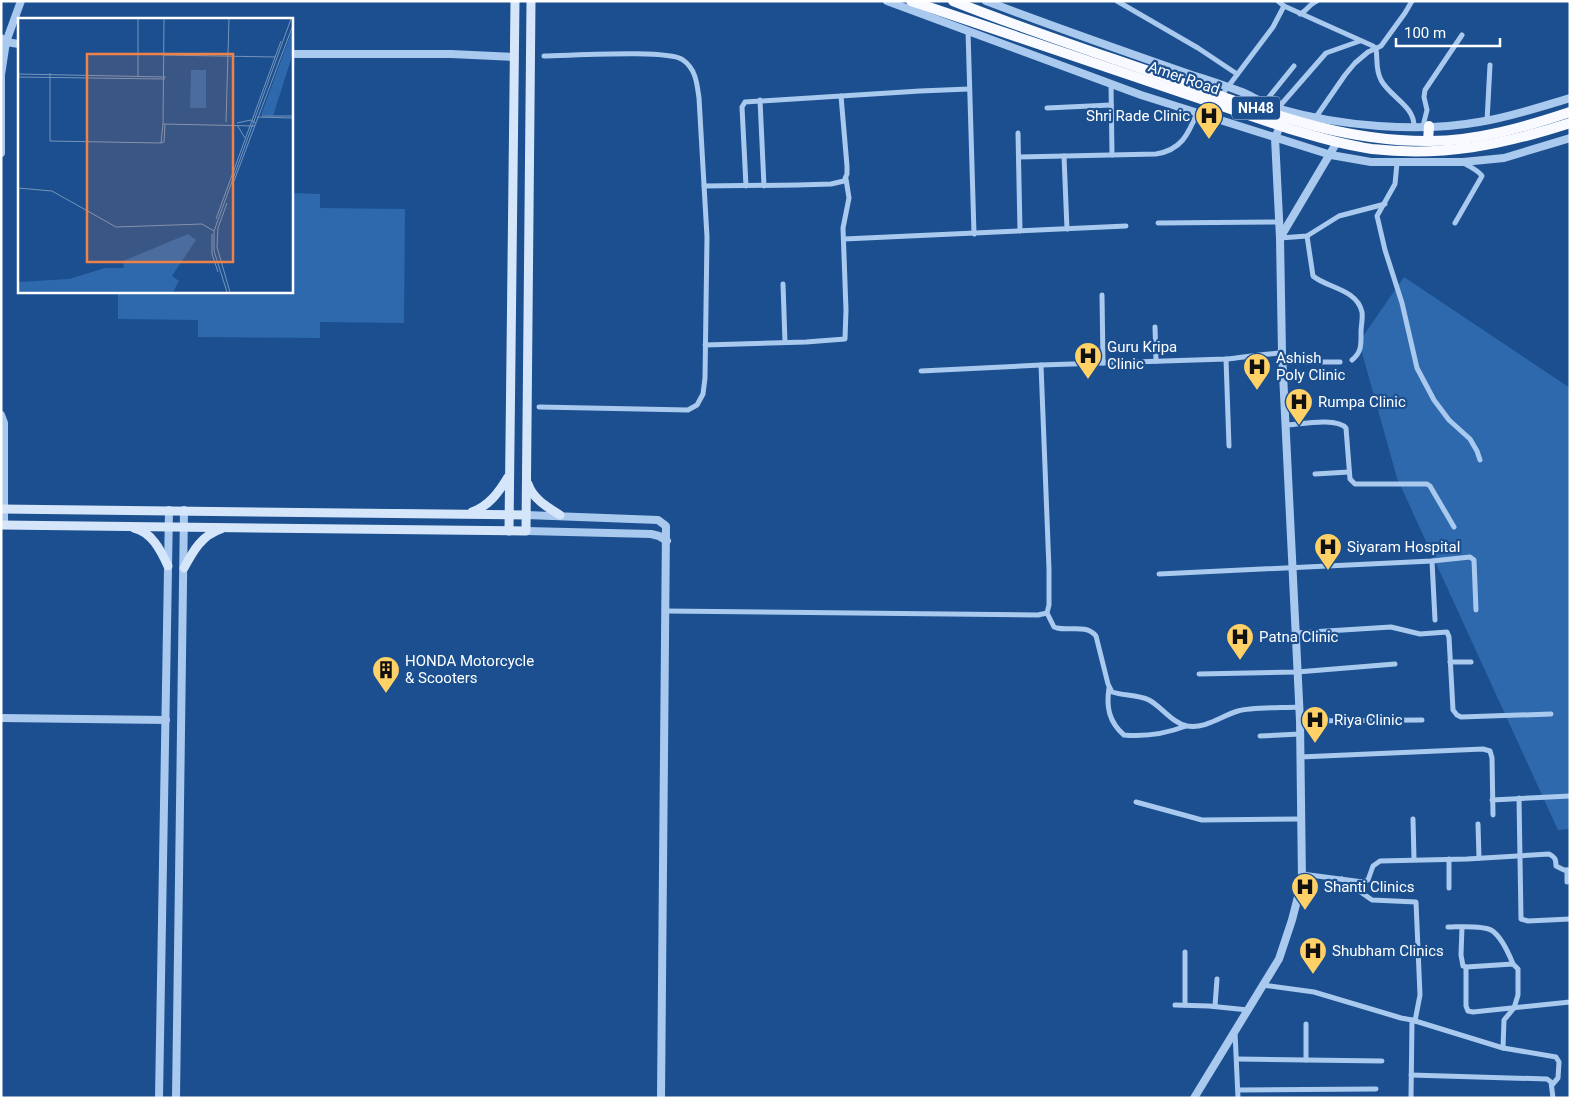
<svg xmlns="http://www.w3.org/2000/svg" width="1571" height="1099" viewBox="0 0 1571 1099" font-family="Roboto,sans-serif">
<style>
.green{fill:#2e69ad}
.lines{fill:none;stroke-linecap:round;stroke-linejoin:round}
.minor{stroke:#a9c9ee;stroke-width:5}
.tertiary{stroke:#a9c9ee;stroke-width:8}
.secondary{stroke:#d6e6fa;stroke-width:9}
.trunk{stroke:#f8faff;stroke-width:10}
.labels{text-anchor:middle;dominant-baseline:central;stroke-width:4.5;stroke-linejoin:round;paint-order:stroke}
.shield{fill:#1b4f8f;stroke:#bbcadd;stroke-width:1}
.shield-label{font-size:14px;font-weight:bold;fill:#fff}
.street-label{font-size:15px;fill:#fff;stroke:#1b4f8f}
.poi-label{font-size:15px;fill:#fff;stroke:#1b4f8f;text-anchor:start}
.inset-road{fill:none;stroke:#7695bc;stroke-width:1}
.view{fill:#ee8249;fill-opacity:0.15;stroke:#ee8249;stroke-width:2.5}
.inset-edge{fill:none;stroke:#fff;stroke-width:2.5}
</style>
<rect width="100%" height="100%" fill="#1b4f8f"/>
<!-- green -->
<g class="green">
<path d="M291,193L320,194V208L405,209L404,323L320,322V338L198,337V320L118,319V291H291Z"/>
<path d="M1404,277L1570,388V829L1558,830L1397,478L1359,342Z"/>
</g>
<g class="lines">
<!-- minor -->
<g class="minor">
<path d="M1117,1L1198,48L1237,74"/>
<path d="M1278,1L1284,6L1373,46L1376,49"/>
<path d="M1300,14C1307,11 1310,3 1317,1"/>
<path d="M968,31L974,234"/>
<path d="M1376,49C1378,60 1375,68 1381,80C1390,97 1415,106 1414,127"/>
<path d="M1111,84L1112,155"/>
<path d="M1221,96L1273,27L1284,6"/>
<path d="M760,100L764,186"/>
<path d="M1265,102L1294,66"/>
<path d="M1047,108L1111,105"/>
<path d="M1278,108L1326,53L1360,41"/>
<path d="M1316,117L1345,75L1355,63L1368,52L1381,46L1405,13L1412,1"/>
<path d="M1487,121L1490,65"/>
<path d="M1423,126L1427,110L1424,97L1425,90L1462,35"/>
<path d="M1018,133L1020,231"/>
<path d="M1064,156L1067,229"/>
<path d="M1019,157L1156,154C1181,150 1188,135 1197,113"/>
<path d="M1397,163L1395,184L1377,216L1378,220L1385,250L1402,303L1417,368L1434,400L1449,420L1470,439L1477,451L1480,460"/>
<path d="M704,186L798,185L831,184L844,181L847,174V166L841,96"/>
<path d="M746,186L742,107L745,102L920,91L969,89"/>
<path d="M1158,223L1279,222"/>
<path d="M1455,223L1482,176C1478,170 1469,167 1463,162"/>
<path d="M1307,236L1313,276C1327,288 1357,289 1362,312C1363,318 1361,326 1361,332C1361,344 1362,352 1352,360"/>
<path d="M1280,238L1307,236L1339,216L1385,204"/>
<path d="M844,239L1126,226"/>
<path d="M783,284L785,342"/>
<path d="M1102,295L1103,363"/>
<path d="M1155,327L1156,361"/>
<path d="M705,345L806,342L845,339L846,310L843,228L849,198L846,179"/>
<path d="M1226,359L1229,446"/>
<path d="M1283,362H1340"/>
<path d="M921,371L1041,365L1226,359C1245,357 1263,354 1282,353"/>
<path d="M539,407L688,410L697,405L703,394L705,378L707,237L699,98C697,84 696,69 683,60C669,49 568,56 544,56"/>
<path d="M1286,425C1301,424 1337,417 1346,428L1350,479L1355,484H1427L1430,486L1454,527"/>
<path d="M1315,474L1349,472"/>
<path d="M1432,561L1435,620"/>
<path d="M1159,574L1432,561L1470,557L1474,560L1476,610"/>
<path d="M666,611L1038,615L1047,613L1049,605V569L1041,365"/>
<path d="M1047,613L1054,627L1057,628C1070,631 1086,624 1096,636L1108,684L1112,692C1124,696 1137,694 1149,700C1162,707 1172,723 1187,726C1206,729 1221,716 1238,711C1251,707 1283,708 1299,707"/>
<path d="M1295,633L1391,627L1420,634L1447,632L1449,637L1453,710L1457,715L1461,717L1551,714"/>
<path d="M1450,662H1471"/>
<path d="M1199,674L1297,672L1395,664"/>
<path d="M1109,688C1106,707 1109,722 1124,735C1146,737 1165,734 1186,726"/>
<path d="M1300,721L1422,720"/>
<path d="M1260,736L1300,734"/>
<path d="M1300,757L1483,749L1490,751L1492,758L1493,815"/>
<path d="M1519,798L1521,919L1528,921L1570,919"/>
<path d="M1492,800L1570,796"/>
<path d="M1136,802L1202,820L1301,819"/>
<path d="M1413,819L1414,859"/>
<path d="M1478,824L1479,858"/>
<path d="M1449,859V888"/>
<path d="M1302,874L1363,882L1368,880L1373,866L1380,861L1467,859L1549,854C1555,857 1556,859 1556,866L1564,870H1570"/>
<path d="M1342,879L1372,900L1416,902L1420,995L1415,1021"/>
<path d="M1567,882V870"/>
<path d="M1448,927C1459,927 1482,925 1491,930C1501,936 1509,954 1513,964"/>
<path d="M1462,927L1461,955L1463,966L1466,967L1513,964L1518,969V995L1514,1008L1504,1020L1503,1048L1556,1057L1559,1062L1558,1078L1552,1085"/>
<path d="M1185,952V1005"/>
<path d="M1466,967V1006L1468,1011L1473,1012L1570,1002"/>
<path d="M1262,985L1314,992L1401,1018L1412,1020L1411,1098"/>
<path d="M1175,1005L1209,1006L1248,1010"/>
<path d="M1215,1006L1217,979"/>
<path d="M1412,1020L1503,1048"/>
<path d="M1235,1032L1238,1098"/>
<path d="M1237,1059L1382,1061"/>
<path d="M1306,1060V1024"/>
<path d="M1411,1075L1547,1079L1551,1082L1553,1098"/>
<path d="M1238,1090L1376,1089"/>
</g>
<!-- tertiary -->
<g class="tertiary">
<path d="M887,1L1141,95L1331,155L1371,162H1463L1504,158L1570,138"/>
<path d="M986,1C1055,27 1123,51 1192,75C1209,80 1226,86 1242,92C1255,98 1267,105 1280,109C1339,126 1418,133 1479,122C1510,117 1540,107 1570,98"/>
<path d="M1,38L6,42L19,44"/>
<path d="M291,54H451L514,57"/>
<path d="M1280,126L1275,138L1280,238"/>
<path d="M1,153V75L6,42L21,1"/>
<path d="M1,415L4,423V525"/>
<path d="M526,515L658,520L666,526L661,1098"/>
<path d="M526,531L651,534L659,536L667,541"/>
<path d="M1,718L166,720"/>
<path d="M159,1098L169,510"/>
<path d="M176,1098L184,510"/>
<path d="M1194,1098L1279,959L1292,920L1302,881L1300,721L1282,353L1280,238L1337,142"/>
</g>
<!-- secondary -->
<g class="secondary">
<path d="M528,484C533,499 547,507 560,515"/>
<path d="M1,509L526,515"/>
<path d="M472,512C489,506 499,492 508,477"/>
<path d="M1,525L526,531L531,1"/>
<path d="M134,528C152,532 161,551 168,566"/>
<path d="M509,531L515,1"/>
<path d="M184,568C193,551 202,535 221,529"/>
</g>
<!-- trunk -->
<g class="trunk">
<path d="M911,1L1290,129C1317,137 1344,145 1372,149C1443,157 1502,145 1570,123"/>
<path d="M953,1C1026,30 1100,54 1174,80C1259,109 1338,142 1430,141C1477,141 1525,127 1570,112"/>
<path d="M1428,141L1429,126"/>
</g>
</g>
<!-- icons -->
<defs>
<symbol id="hospital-pin" viewBox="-11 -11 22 30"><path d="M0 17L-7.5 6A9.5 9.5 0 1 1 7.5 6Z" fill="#ffd166" stroke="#1b4f8f"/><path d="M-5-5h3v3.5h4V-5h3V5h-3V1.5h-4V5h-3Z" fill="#111"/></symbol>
<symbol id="building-pin" viewBox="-11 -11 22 30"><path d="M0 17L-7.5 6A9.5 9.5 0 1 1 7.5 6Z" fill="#ffd166" stroke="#1b4f8f"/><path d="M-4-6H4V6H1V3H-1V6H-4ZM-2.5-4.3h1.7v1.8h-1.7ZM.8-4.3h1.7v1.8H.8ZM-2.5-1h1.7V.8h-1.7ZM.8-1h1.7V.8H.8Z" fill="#111"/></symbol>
</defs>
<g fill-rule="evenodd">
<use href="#hospital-pin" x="1193" y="100" width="32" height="43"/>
<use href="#hospital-pin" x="1072" y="340" width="32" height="43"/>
<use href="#hospital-pin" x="1241" y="351" width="32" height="43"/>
<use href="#hospital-pin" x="1283" y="386" width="32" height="43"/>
<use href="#hospital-pin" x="1312" y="531" width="32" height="43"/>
<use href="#hospital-pin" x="1224" y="621" width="32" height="43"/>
<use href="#building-pin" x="370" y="654" width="32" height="43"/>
<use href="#hospital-pin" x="1299" y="704" width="32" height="43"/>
<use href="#hospital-pin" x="1289" y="871" width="32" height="43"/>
<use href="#hospital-pin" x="1297" y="935" width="32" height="43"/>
</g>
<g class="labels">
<!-- shield labels -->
<rect class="shield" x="1232" y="96.5" width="48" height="23" rx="4"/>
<g class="shield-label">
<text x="1256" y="108">NH48</text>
</g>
<!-- street labels -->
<g class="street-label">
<text transform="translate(1184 78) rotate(19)">Amer Road</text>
</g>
<!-- poi labels -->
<g class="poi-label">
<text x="1190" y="116" text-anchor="end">Shri Rade Clinic</text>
<text x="1107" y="347">Guru Kripa<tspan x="1107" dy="17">Clinic</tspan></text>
<text x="1276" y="358">Ashish<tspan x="1276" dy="17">Poly Clinic</tspan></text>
<text x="1318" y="402">Rumpa Clinic</text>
<text x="1347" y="547">Siyaram Hospital</text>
<text x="1259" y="637">Patna Clinic</text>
<text x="405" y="661">HONDA Motorcycle<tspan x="405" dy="17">&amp; Scooters</tspan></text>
<text x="1334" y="720">Riya Clinic</text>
<text x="1324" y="887">Shanti Clinics</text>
<text x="1332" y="951">Shubham Clinics</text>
</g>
</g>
<!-- overview -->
<g transform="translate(18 18)">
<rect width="275" height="275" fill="#1b4f8f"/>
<path d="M275,10V35L255,98L243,97ZM173,52H188V90H172ZM170,216L178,222L154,258L161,263L155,274H0V264L51,261L87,250H106L105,243Z" fill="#2e69ad"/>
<path class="inset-road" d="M146,1L145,106L237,108M146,37L257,39M32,55V123L143,125M0,56L148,59M120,58V1M0,59L147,61M244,98H275M239,99L275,100M208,104L211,1M219,105L233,102L238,105M219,107L227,120M143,125L146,124L147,106M143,125L145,106M216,163L275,7M0,170L34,173L98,209L184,206L196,213M209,185L200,210L199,229L212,274M198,201L263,23M194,216V236L200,254M209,274L196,233V213L273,1"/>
<path class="view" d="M69,36H215V244H69Z"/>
<rect width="275" height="275" class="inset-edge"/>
</g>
<!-- border -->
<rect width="1571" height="1099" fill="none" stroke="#ffffff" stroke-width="5"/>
<!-- scale -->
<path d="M1396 38v8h104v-8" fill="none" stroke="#ffffff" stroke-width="2.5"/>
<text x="1404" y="38" font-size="15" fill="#ffffff" stroke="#1b4f8f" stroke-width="4" paint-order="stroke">100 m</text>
</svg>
